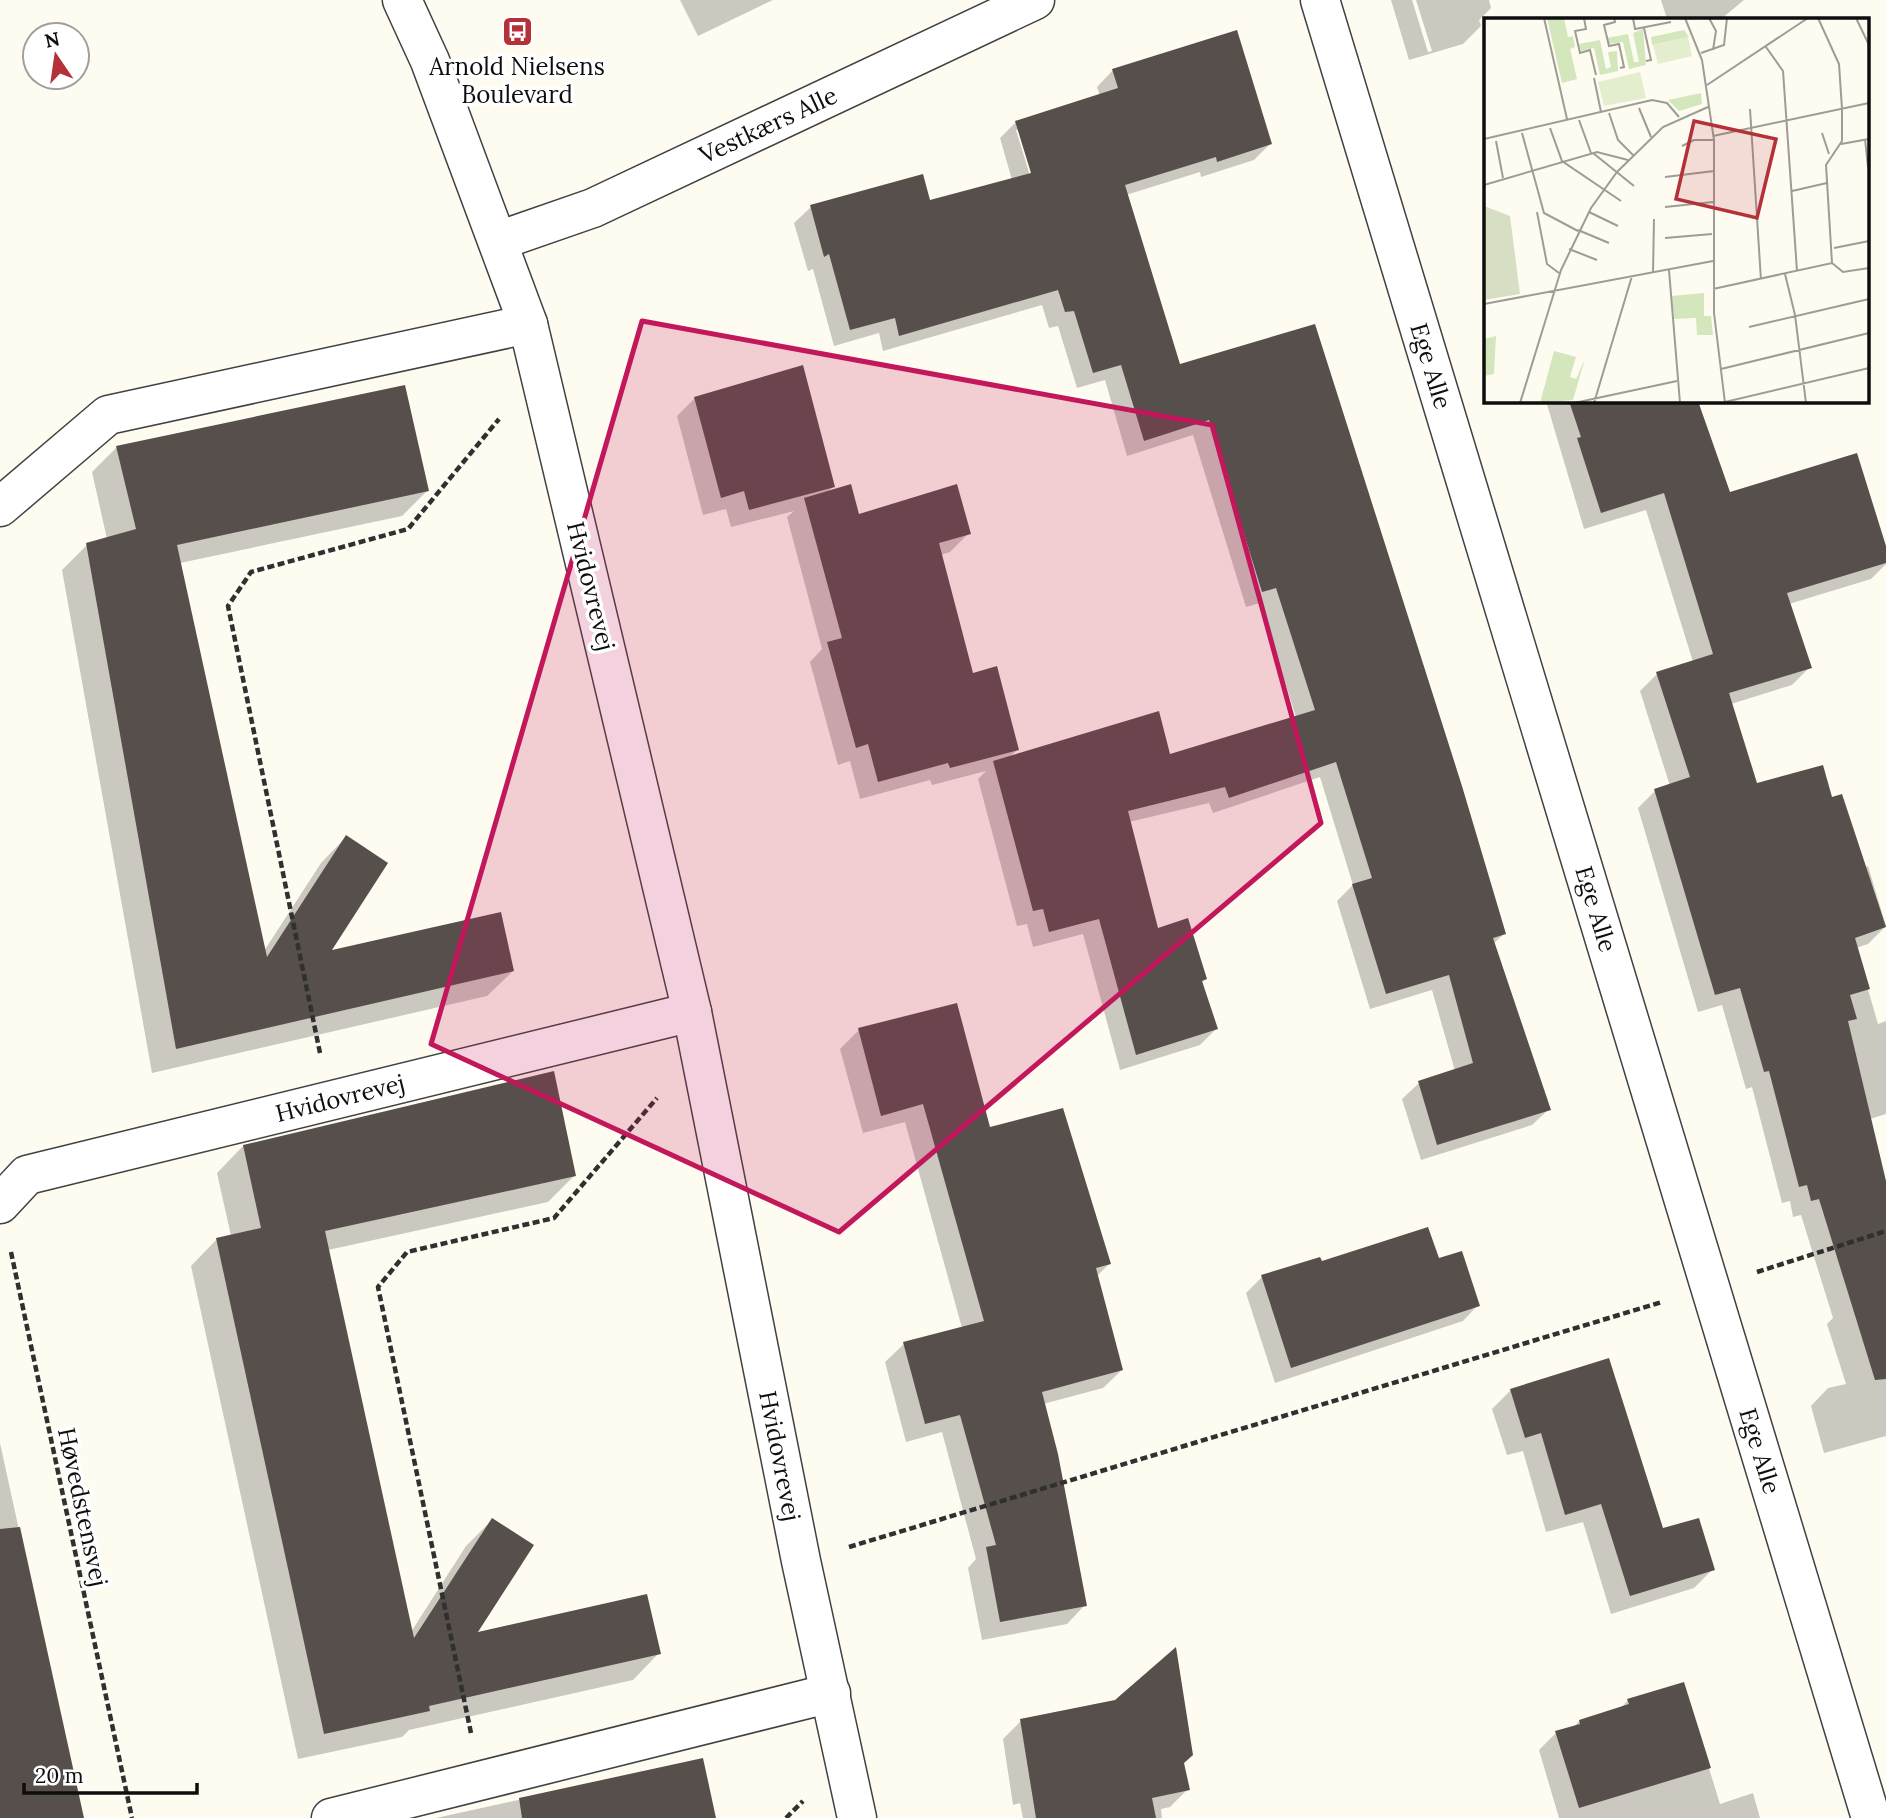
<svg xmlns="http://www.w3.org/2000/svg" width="1886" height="1818" viewBox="0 0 1886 1818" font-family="Lora,serif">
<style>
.shadow{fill:#0003;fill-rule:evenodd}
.building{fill:#564f4b}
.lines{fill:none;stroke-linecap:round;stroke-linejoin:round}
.minor-casing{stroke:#414141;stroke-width:41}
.path{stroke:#303030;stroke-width:4.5;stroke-dasharray:7 3.5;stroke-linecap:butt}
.minor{stroke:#fff;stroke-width:38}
.marked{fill:#c2185b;fill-opacity:0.2;stroke:#c2185b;stroke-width:5;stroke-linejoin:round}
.labels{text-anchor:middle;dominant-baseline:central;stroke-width:7;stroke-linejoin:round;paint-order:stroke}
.poi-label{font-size:24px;fill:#0e0e0e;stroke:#fff}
.street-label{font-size:24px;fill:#0e0e0e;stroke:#fff}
.inset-road{fill:none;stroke:#9e9c96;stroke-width:2}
.view{fill:#b43139;fill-opacity:0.15;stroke:#b43139;stroke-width:3.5}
.inset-edge{fill:none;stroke:#0e0e0e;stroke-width:3.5}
</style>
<rect width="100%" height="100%" fill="#fefbf1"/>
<!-- shadow -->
<g class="shadow">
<path d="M680,0H773L698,36Z"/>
<path d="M1391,0H1412L1428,52L1432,51L1416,0H1489L1491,8L1479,20L1481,26L1463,44L1409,60Z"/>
<path d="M1661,0H1744L1721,19H1667Z"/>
<path d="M1113,70L1270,144L1254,160L1201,177L1200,172L1126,195L1179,366L1504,934L1493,944L1549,1109L1532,1125L1421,1160L1402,1099L1419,1083L1455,1071L1432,990L1370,1009L1337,901L1353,885L1320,777L1213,813L1209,803L1129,822L1156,930L1205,979L1201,983L1216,1029L1200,1045L1120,1070L1083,934L1033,947L1027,924L1017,926L978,779L986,771L932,785L930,780L860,799L850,761L838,765L810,662L822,649L787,517L794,511L731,527L726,509L703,515L677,416L695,398L833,487L827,493L858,517L969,533L950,552L940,555L972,675L1017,750L1008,759L1169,756L1296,717L1260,603L1246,607L1193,435L1127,456L1105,380L1077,388L1058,326L1049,328L1042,305L883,351L879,333L834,346L813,269L808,271L794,223L811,207L929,203L1012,180L1000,138L1016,122L1100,96L1097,87ZM1016,130H1020L1035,181L1032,182Z"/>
<path d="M1546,401H1697L1729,494L1886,552V564L1871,579L1789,604L1810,667L1792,685L1731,704L1756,785L1830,800L1862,868L1868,866L1886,926L1868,944L1856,948L1878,1024L1886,1021V1114L1870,1119L1886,1188V1436L1824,1453L1811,1406L1828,1388L1846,1384L1827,1324L1833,1318L1801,1215L1793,1217L1790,1201L1782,1203L1752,1087L1746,1089L1722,1005L1698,1012L1638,808L1655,791L1670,786L1640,691L1657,674L1693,662L1646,510L1584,529Z"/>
<path d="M117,447L427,491L402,516L180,563L264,951L321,863L346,837L328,953L513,971L487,996L152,1073L62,570L87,545L107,539L92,472Z"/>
<path d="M859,1030L989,1130L1109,1264L1097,1276L1122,1370L1103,1388L1043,1404L1085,1605L1067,1624L982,1640L968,1568L976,1559L942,1432L906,1442L885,1362L904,1344L962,1328L905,1122L863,1133L840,1049Z"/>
<path d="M243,1146L574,1176L548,1202L328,1250L411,1632L466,1546L492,1520L474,1635L659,1653L633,1680L409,1730L402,1737L298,1759L191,1266L217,1239L231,1236L217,1173Z"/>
<path d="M1438,1260L1478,1305L1463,1321L1275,1383L1246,1293L1262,1277L1320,1263Z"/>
<path d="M1511,1390L1662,1531L1713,1569L1694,1588L1611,1614L1583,1522L1546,1532L1523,1451L1507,1455L1492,1409Z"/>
<path d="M0,1443L82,1818H0Z"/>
<path d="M1683,1684L1720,1804L1753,1793L1760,1818H1559L1539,1750L1556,1733L1573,1728L1579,1721L1620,1709L1628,1700Z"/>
<path d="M1021,1721L1182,1764L1188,1789L1170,1807L1161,1809L1162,1818H1023L1020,1803L1013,1805L1003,1739Z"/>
<path d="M701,1760L714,1818H436Z"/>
</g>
<!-- building -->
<g class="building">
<path d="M1237,30L1272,144L1217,162L1216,157L1125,185L1180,364L1315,324L1462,786L1506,934L1493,938L1551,1110L1437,1145L1418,1081L1473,1063L1449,975L1386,994L1352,884L1372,878L1336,762L1229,798L1225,787L1128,811L1158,928L1188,918L1207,979L1202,981L1218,1029L1136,1055L1099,919L1049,932L1043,909L1033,911L993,761L1159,711L1170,754L1315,710L1276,588L1262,592L1209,420L1144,441L1121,365L1093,373L1074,311L1065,312L1058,290L899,336L895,318L850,330L829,254L824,257L810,205L923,174L930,200L1031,173L1015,121L1118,88L1112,69Z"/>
<path d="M803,365L835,487L749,510L744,491L721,498L694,397Z"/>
<path d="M405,385L429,491L177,545L267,957L346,835L388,863L332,950L501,912L514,971L176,1049L86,543L136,529L116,446Z"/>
<path d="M1569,401H1698L1730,492L1857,453L1886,546V563L1787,593L1812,668L1729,693L1757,783L1823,765L1832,797L1842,794L1886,927L1855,938L1870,989L1850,995L1857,1019L1848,1021L1886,1181V1379L1875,1380L1819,1199L1811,1201L1807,1185L1799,1187L1769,1071L1764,1072L1740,988L1715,995L1654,789L1690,777L1656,672L1713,654L1664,493L1601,513L1577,438L1581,437Z"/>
<path d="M851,484L859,514L957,484L971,534L939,543L973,673L997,666L1019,750L950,768L948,763L878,782L868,744L856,748L827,642L842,638L804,498Z"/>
<path d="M957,1003L990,1127L1063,1108L1111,1264L1096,1268L1123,1370L1042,1392L1058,1454L1087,1606L1000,1622L986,1547L996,1545L960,1415L925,1424L903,1342L984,1321L923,1104L881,1116L858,1028Z"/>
<path d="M554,1071L576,1176L325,1231L414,1638L492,1518L534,1545L478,1632L647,1594L661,1654L429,1706L430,1711L324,1734L216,1238L261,1228L243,1145Z"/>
<path d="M1428,1227L1439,1258L1462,1251L1480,1306L1291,1368L1261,1275L1320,1257L1322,1261Z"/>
<path d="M1609,1358L1663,1528L1699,1518L1715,1570L1630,1596L1601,1504L1565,1515L1541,1433L1525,1438L1510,1389Z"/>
<path d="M20,1527L84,1818H0V1529Z"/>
<path d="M1176,1647L1193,1755L1184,1763L1190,1790L1152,1798L1156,1818H1036L1020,1719L1115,1700Z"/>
<path d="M1684,1682L1711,1768L1579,1808L1555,1731L1580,1724L1579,1720L1629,1704L1627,1699Z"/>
<path d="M703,1758L716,1818H522L519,1798Z"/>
</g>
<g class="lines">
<defs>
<g id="minor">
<path d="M402,0L430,61L528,324L692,1012L801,1561L857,1818"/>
<path d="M1320,0L1871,1818"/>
<path d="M498,241L593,208L1035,0"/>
<path d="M0,507L108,415L528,324"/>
<path d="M0,1204L27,1175L692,1012"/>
<path d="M331,1818L831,1693"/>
</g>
</defs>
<!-- minor casing -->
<use href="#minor" class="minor-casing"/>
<!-- path -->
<g class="path">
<path d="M320,1053L228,606L251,572L408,529L499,419"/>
<path d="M11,1252L132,1818"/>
<path d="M1757,1272L1886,1231"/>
<path d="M849,1547L1662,1302"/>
<path d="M471,1733L378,1287L407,1252L554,1218L657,1098"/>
<path d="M786,1818L803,1801"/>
</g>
<!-- minor -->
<use href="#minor" class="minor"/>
</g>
<!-- marked area -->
<path class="marked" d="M642,321L1212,425L1321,823L839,1232L431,1044Z"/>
<!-- icons -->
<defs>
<symbol id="bus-square" viewBox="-11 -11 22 22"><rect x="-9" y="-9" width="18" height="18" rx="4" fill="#b43139" stroke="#fff"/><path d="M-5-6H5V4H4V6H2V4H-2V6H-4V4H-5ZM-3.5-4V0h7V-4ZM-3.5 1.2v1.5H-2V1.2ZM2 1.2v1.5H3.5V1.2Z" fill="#fff"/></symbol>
</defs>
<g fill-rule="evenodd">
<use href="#bus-square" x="500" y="14" width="35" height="35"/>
</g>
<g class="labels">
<!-- poi labels -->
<g class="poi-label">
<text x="517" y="66">Arnold Nielsens<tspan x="517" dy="28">Boulevard</tspan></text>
</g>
<!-- street labels -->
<g class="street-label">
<text transform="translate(768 125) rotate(-25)">Vestkærs Alle</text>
<text transform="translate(1431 366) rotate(73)">Ege Alle</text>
<text transform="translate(591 586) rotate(76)">Hvidovrevej</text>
<text transform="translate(1596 909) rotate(73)">Ege Alle</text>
<text transform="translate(340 1098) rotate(-14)">Hvidovrevej</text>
<text transform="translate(1760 1451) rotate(73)">Ege Alle</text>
<text transform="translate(780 1456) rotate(79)">Hvidovrevej</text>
<text transform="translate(83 1507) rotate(78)">Høvedstensvej</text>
</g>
</g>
<!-- overview -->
<g transform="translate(1484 18)">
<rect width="385" height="385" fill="#fefbf1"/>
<path d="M63,0H80L84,19L89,18L91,29L86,31L93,61L78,65ZM159,11L162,47L145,51L139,24L124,26L123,20L144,16L150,44H155L149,15ZM200,12L205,19L168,27L167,19ZM116,22L122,51L127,49L124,34L133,33L134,53L116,57L110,30L97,33L95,26ZM217,75L218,86L195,93L184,82ZM220,275V298H227L229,317H213L212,300L190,301L188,278ZM12,318L10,356L0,358V321ZM70,333L92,339L86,359L92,361L101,341L89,382L56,385Z" fill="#d3e6bc"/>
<path d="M0,188L26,198L36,276L0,282Z" fill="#d6dfc3"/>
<path d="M204,19L208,38L174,46L169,27ZM156,54L162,80L120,88L114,64Z" fill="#e3eece"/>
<path class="inset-road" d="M60,0L83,101M100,0L102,11L91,13L96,35L106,32L112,57M130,0L131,4L120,7L125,28L135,26L140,49L136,50M149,0L151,11L187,4M201,0L218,42L230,122V295L241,385M225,0L232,13L229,32M334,0L355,46L358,91V123L342,147L348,245M372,0L385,27M160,10L167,42L162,43M282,29L299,53L313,253M217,35L240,27L243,0M110,60L117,94M223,67L324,0M155,90L167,119M266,91L277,262M125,95L134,122L149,137M95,102L107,135M66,110L78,143L137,183M38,115L60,195L94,213M338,115L345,136M229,118L385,85M0,121L168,82L183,85L195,99M381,121L384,149M12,123L19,160M357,126L385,121M198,128L210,122H230M109,135L150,168M181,159L230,153M0,167L113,134L144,142M308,173L343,165M181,189L229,184M53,194L63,246L75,255M105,194L134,208M94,212L125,225M181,220L228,216M350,230L385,223M85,231L113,242M185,252L196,385M169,255L170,201M301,256L311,297L322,385M229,271L348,245L359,254L385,250M0,286L229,243M265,309L385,281M237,351L385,315M241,384L385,350M36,385L77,252L107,190L133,154L179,109L224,89M90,385L193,363M110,385L148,258"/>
<path class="view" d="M210,103L292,121L273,200L192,181Z"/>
<rect width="385" height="385" class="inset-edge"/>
</g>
<!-- north arrow -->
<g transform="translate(56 56) rotate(347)"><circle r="33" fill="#ffffff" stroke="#9f9f9f" stroke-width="2"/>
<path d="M0-5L12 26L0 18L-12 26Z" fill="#b43139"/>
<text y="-10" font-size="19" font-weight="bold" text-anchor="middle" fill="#0e0e0e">N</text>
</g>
<!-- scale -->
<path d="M24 1783v10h173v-10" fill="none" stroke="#0e0e0e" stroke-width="3.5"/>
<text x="35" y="1783" font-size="21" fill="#0e0e0e" stroke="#ffffff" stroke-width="5" paint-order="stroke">20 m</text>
</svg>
